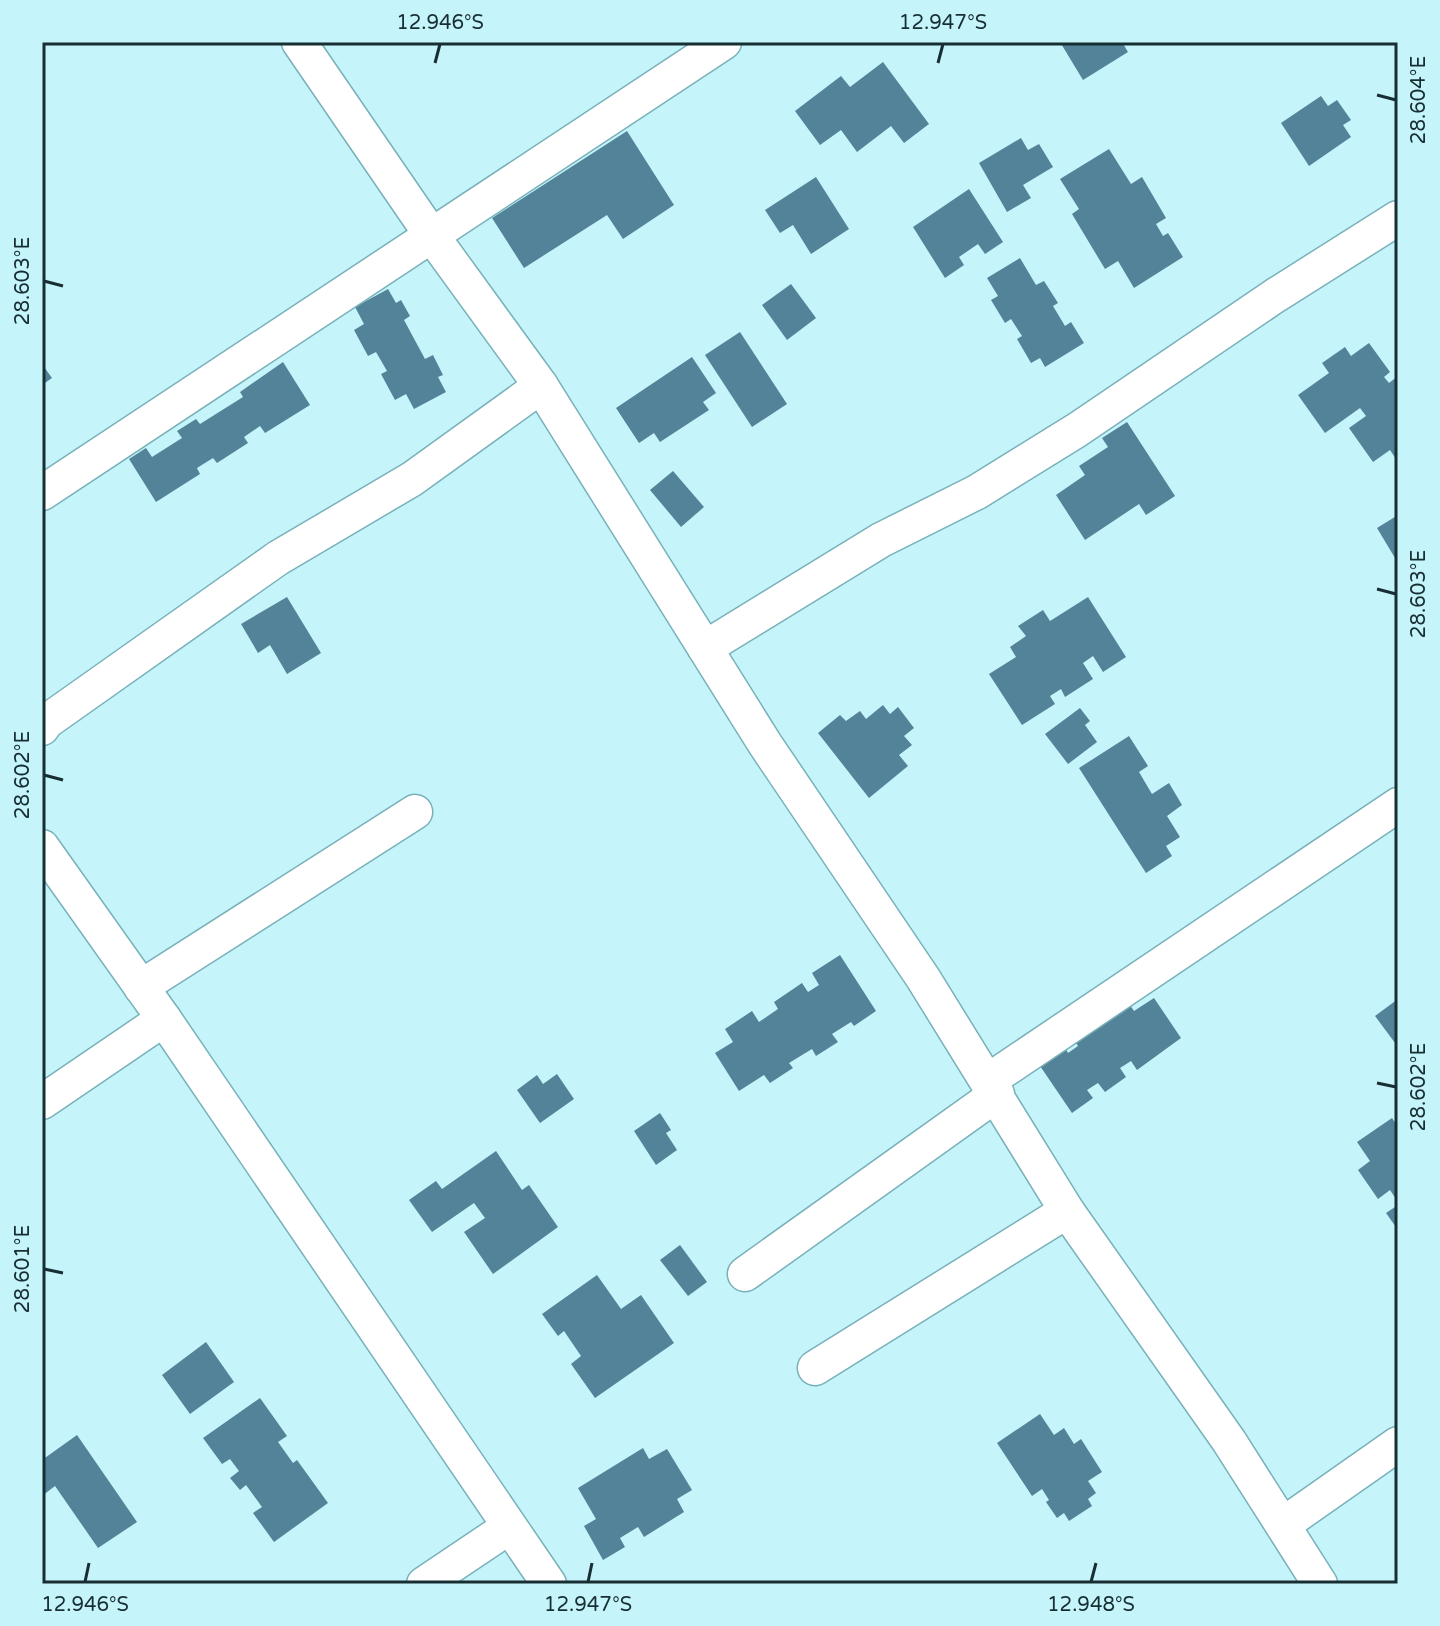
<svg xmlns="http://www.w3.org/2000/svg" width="1440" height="1626" viewBox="0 0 1440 1626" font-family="'Varela Round',sans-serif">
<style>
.building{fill:#538398}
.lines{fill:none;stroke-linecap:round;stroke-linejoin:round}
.minor-casing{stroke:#78b1ba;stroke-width:37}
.minor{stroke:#fff;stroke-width:34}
.ticks{fill:none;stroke:#172e32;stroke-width:3}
.neatline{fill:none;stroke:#172e32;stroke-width:3}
.ticks-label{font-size:20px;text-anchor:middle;fill:#172e32}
</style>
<rect width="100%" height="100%" fill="#c6f4fb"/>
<!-- building -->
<g class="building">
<path d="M1060,42H1122L1128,52L1083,80Z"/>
<path d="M883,62L929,124L904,143L891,126L857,152L841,130L820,145L795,111L841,76L850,87Z"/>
<path d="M1321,96L1328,106L1337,100L1351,120L1343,125L1351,137L1309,166L1281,123Z"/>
<path d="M627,131L674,205L623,239L607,215L524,268L492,218Z"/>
<path d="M1021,138L1028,150L1039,144L1053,167L1023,185L1031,198L1007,212L979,163Z"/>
<path d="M1109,149L1131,184L1142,177L1166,218L1156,224L1163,236L1168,233L1183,257L1134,288L1118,261L1105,269L1072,214L1079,209L1060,179Z"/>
<path d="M816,177L849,229L811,254L793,225L780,233L765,210Z"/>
<path d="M969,189L1003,242L985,254L978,244L959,257L964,265L945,278L913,227Z"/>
<path d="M1020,258L1036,285L1044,281L1058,303L1053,306L1065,326L1071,322L1084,343L1045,367L1040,358L1031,363L1017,339L1022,336L1011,319L1005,323L991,300L998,296L987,278Z"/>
<path d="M791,284L816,318L787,340L762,305Z"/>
<path d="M388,289L396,303L401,300L410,316L404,320L425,359L433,355L443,375L438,377L446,392L414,409L406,394L395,400L381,374L387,371L376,352L368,356L354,330L364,324L355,307Z"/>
<path d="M740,332L787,404L752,427L705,355Z"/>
<path d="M1369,343L1390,372L1384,377L1389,383L1398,376V462L1390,450L1373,462L1349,428L1366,416L1360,408L1325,433L1298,395L1329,373L1322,363L1345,347L1351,356Z"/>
<path d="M692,357L716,393L703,402L709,410L660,442L654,433L639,443L616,408Z"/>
<path d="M283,362L310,405L265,433L260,426L244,437L248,443L217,463L213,458L197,468L200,474L156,502L129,459L146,448L152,457L182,438L177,431L196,419L200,424L243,397L240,392Z"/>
<path d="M42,364L52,378L42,385Z"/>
<path d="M1127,422L1175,496L1146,515L1139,504L1085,540L1056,495L1085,475L1079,466L1108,447L1102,438Z"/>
<path d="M673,471L704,507L681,527L650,490Z"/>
<path d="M1398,515V563L1377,528Z"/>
<path d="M287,597L321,653L287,674L270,645L258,653L241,624Z"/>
<path d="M1088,597L1126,657L1103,672L1093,656L1083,663L1093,679L1065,697L1061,689L1050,696L1055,704L1022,725L989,674L1016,657L1010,647L1026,636L1018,626L1043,610L1050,621Z"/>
<path d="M883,705L890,714L898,707L914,728L904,736L912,745L899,755L908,766L869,798L818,733L840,715L846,721L860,711L866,719Z"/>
<path d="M1080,708L1090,721L1085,725L1097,742L1068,764L1045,734Z"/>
<path d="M1129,736L1148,766L1139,772L1152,794L1169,783L1182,805L1167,816L1180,837L1166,846L1172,856L1146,873L1079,768Z"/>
<path d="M840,955L876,1011L854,1026L851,1022L832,1034L838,1042L816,1056L812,1049L789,1063L793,1068L770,1083L764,1075L739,1091L715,1053L733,1042L725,1029L752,1011L759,1022L778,1009L774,1002L802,983L808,992L819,985L812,973Z"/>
<path d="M1154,998L1181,1038L1137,1070L1131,1061L1120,1068L1126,1077L1105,1092L1098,1083L1087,1090L1093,1098L1072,1113L1038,1063L1064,1045L1068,1053L1078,1046L1072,1037L1126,999L1134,1011Z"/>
<path d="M1398,999V1047L1375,1016Z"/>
<path d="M557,1074L574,1099L540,1123L517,1090L537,1075L543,1084Z"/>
<path d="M660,1113L671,1130L666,1133L677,1150L656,1165L634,1131Z"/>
<path d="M1392,1118L1398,1127V1202L1390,1190L1378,1199L1358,1170L1370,1161L1357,1142Z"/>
<path d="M496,1151L522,1190L529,1185L558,1227L493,1274L464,1232L485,1218L474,1203L432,1232L409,1200L436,1181L442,1189Z"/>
<path d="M1398,1205V1230L1386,1213Z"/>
<path d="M680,1245L707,1282L688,1296L660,1260Z"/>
<path d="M597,1275L621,1309L641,1295L674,1343L595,1398L571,1364L581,1356L564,1331L558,1336L542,1314Z"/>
<path d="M206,1342L234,1382L190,1414L162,1375Z"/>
<path d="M260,1398L287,1436L278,1442L293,1463L297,1460L328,1503L274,1542L253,1513L262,1507L246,1485L240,1490L230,1478L239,1471L230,1459L222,1464L203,1438Z"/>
<path d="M1040,1414L1054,1435L1064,1428L1074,1444L1081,1439L1102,1472L1088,1481L1096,1493L1088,1499L1092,1506L1069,1521L1064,1513L1057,1518L1046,1502L1049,1500L1042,1489L1032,1496L997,1443Z"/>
<path d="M77,1435L137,1522L98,1548L55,1486L42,1496V1460Z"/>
<path d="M643,1448L649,1459L667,1449L692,1490L677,1499L684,1512L644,1537L638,1527L620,1538L625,1547L603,1560L584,1526L596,1519L578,1488Z"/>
</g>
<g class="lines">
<defs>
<g id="minor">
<path d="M299,42L432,236L541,386L765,744L923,978L1067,1211L1229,1441L1320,1584"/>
<path d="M42,493L724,42"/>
<path d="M705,648L881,540L977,492L1077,430L1276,295L1398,218"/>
<path d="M42,728L46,722L278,558L412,479L541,386"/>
<path d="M42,847L164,1019L549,1584"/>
<path d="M141,987L415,812"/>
<path d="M988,1081L1398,805"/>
<path d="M42,1102L164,1019"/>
<path d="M745,1274L997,1094"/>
<path d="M815,1368L1067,1211"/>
<path d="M1284,1524L1398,1444"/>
<path d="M424,1584L509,1527"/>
</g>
</defs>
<!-- minor casing -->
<use href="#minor" class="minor-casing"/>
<!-- minor -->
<use href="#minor" class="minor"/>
</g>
<!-- ticks -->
<path class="ticks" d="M435,63L440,44M938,63L943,44M1377,95L1396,100M44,281L63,286M1377,589L1396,594M44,775L63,780M1377,1083L1396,1087M44,1269L63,1273M85,1582L89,1563M588,1582L592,1563M1091,1582L1096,1563"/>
<!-- border -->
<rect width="1440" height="1626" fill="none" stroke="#c6f4fb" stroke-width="88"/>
<rect x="44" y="44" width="1352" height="1538" class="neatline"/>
<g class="ticks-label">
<text x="440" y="29">12.946°S</text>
<text x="943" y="29">12.947°S</text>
<text transform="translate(1418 100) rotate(-90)" y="7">28.604°E</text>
<text transform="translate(22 281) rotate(-90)" y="7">28.603°E</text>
<text transform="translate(1418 594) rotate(-90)" y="7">28.603°E</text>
<text transform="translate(22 775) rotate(-90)" y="7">28.602°E</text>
<text transform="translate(1418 1087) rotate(-90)" y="7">28.602°E</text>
<text transform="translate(22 1269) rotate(-90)" y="7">28.601°E</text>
<text x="85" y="1611">12.946°S</text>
<text x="588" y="1611">12.947°S</text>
<text x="1091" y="1611">12.948°S</text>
</g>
</svg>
